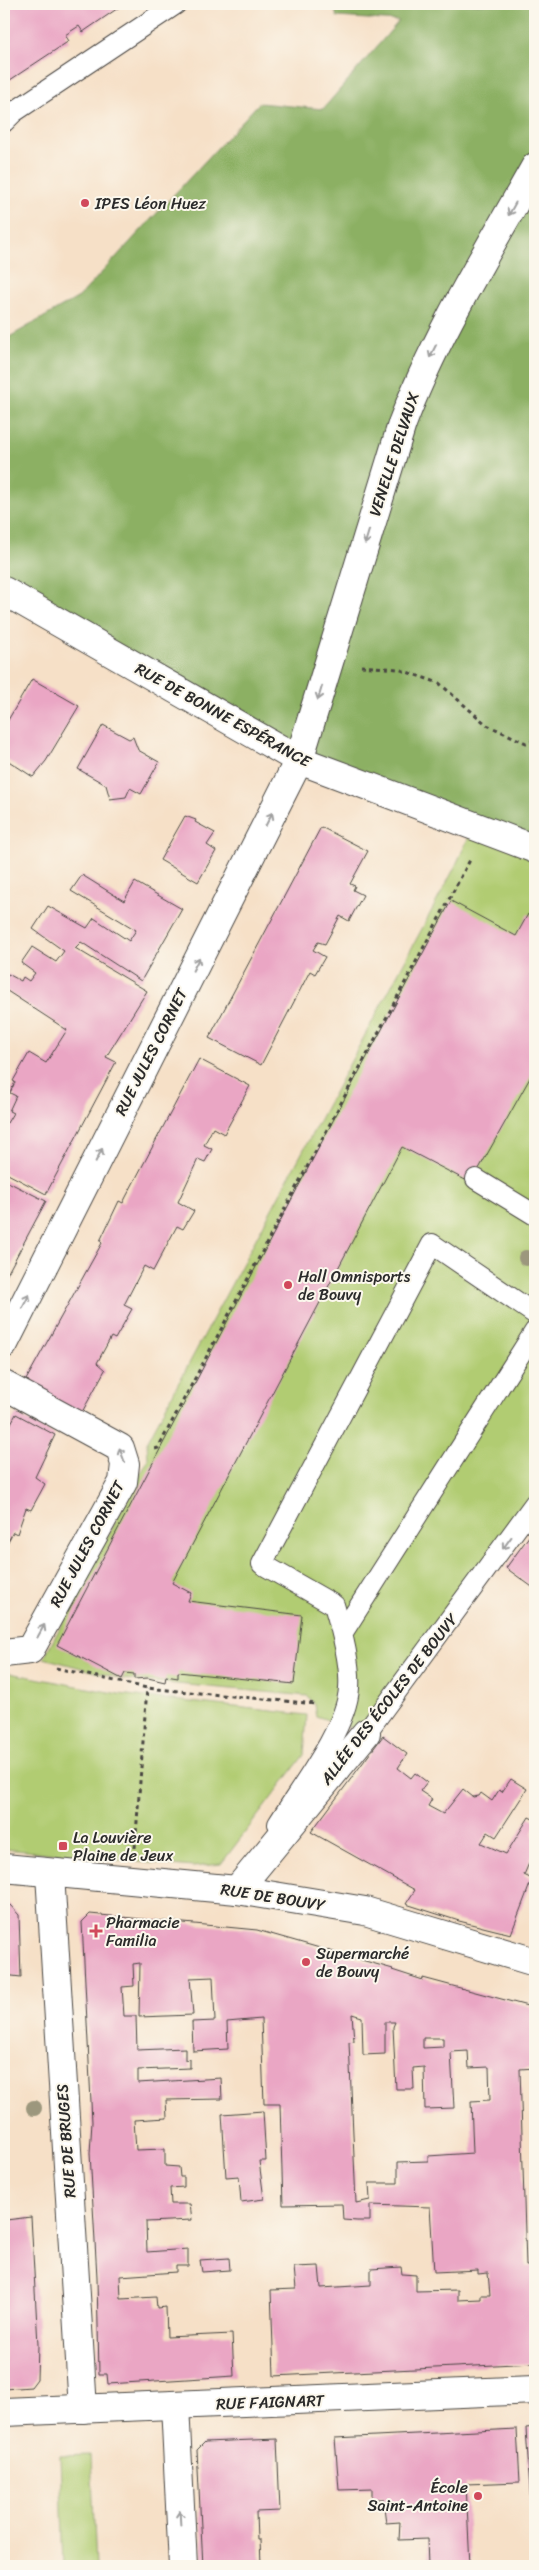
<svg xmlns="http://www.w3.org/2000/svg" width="539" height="2570" viewBox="0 0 539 2570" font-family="Sriracha,sans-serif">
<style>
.green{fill:#b1cc72;stroke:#6e7c4e}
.forest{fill:#8cb064;stroke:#5c6e48}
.building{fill:#eaa6c4;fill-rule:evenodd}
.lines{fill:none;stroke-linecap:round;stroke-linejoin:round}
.lane-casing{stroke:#494642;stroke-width:22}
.street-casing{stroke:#494642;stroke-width:30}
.secondary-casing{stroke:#494642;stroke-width:30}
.path{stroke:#494642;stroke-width:3;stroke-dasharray:4 4;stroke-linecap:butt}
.lane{stroke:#fff;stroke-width:20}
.street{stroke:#fff;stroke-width:28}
.secondary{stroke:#fff;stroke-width:28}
.tree{fill:#9c977d}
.oneway{stroke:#a0a0a0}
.poi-dot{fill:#d1495b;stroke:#fbf7ec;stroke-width:2}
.labels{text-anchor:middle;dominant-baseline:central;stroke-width:4;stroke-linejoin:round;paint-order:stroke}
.poi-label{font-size:16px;fill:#2b2b2b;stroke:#fbf7ec;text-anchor:start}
.street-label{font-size:16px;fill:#2b2b2b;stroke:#fbf7ec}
</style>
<rect width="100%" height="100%" fill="#fbf7ec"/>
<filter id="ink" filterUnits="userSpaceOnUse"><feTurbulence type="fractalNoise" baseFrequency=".02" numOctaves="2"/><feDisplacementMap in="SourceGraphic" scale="10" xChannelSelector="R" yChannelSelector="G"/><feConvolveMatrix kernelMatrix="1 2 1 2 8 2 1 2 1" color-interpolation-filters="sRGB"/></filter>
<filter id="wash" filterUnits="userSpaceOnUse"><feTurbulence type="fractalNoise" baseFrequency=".0096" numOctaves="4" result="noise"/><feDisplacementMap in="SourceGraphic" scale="20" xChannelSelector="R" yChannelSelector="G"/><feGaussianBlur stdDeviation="1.12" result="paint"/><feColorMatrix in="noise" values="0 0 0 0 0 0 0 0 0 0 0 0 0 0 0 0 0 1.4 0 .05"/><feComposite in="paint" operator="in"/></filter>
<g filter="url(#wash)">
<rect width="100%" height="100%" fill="#f6e0c7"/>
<!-- green -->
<g class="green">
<path d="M474,826L535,849V1503L366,1733L316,1716L314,1705L308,1696L122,1679L44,1658L148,1460L147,1442L454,869Z"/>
<path d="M4,1672L119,1694L307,1715L304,1755L221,1864L193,1867L4,1849Z"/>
<path d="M91,2455L96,2566H64L60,2456Z"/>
</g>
<!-- forest -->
<path class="forest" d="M333,4H535V849L299,760L4,591V340L79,297L259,103L323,109L399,21L337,17Z"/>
<g id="blocks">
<!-- building -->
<g class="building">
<path d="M4,4H124L83,32L79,26L65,35L69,41L4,84Z"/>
<path d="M32,679L79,706L46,761L33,777L4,758V727Z"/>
<path d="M103,725L129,739L133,737L138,750L159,762L141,794L130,788L126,797L110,799L106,785L78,769Z"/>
<path d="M185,816L196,820L195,822L215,833L207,845L216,851L198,882L160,860Z"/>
<path d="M321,827L368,851L350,884L355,886L353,890L363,895L349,921L340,916L325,944L318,942L313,950L325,957L315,974L310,971L261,1065L209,1038Z"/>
<path d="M82,875L124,901L135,882L182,909L141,981L81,942L75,948L147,991L106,1057L116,1062L46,1194L4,1172V1121L7,1123L13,1113L9,1111L16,1096L10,1093L15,1082L13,1081L29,1053L46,1063L67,1030L4,989V980L8,974L21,981L23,977L29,981L35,973L21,963L32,947L56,962L64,951L33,929L48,906L87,928L94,918L129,941L136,930L71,891Z"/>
<path d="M451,901L516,936L528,914L535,918V1069L471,1183L402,1147L172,1583L191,1593L188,1601L302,1615L294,1684L178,1672V1678L166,1676L165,1682L148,1678L134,1679V1674L125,1673L122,1679L57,1645L345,1098Z"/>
<path d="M199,1059L250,1086L224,1134L213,1128L204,1145L212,1149L205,1162L198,1159L178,1202L194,1211L183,1229L177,1226L153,1271L144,1266L124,1305L132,1309L115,1339L111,1337L97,1363L105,1370L81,1414L27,1385L29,1381L26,1380L102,1243L100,1241L119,1201L123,1203L126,1197Z"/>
<path d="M4,1180L46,1201L4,1280Z"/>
<path d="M16,1414L55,1435L35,1477L45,1484L31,1510L26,1508L17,1534L13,1532L4,1549V1436Z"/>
<path d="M535,1528V1589L506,1568Z"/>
<path d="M383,1736L407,1754L398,1768L411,1778L415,1773L427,1782L420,1791L432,1799L428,1806L443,1814L463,1789L473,1797L479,1796L481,1793L492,1801L499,1790L502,1792L511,1779L527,1789L496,1837L488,1832L481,1843L506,1854L529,1817L535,1820L533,1836L535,1838V1849L524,1875L532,1879L511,1934L459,1921L406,1904L415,1890L311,1832Z"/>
<path d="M4,1904L10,1905L19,1915L21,1977L4,1975Z"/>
<path d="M90,1914L257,1930L393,1969L392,1970L423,1980V1978L535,2008V2068L520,2069L526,2266L535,2265V2363L274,2376L271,2290L296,2289L294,2267L319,2266L321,2288L371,2285V2269L401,2267L402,2274L416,2275V2291L458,2290V2300L481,2299V2295H490L488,2273L478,2274V2270L434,2272L430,2207L370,2205V2221H357L343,2220L342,2204L283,2205L280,2104H264L261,2019L227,2022L228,2049L193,2051L192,2022L215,2021L213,1977L190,1978L193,2015L139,2017L140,1963L133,1964L134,1986L122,1987L124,2016H136L137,2050L185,2048V2060L190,2059V2068L138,2070V2083L221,2078L222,2099L166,2100L167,2118L134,2120L136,2150L165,2149V2166L179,2167L180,2177H184V2187L170,2188L171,2204H190L192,2220L146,2222L147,2252L188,2249V2266H176V2272L120,2276L121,2299L156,2297L157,2308L166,2307L167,2337L232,2334L234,2376L108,2384L107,2374H99L97,2277L90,2153L92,2122L82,1922ZM352,2014L362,2017L363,2055L385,2054V2022H395L393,2027L396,2089H414L413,2068L424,2067L425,2109L454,2108L451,2052L468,2051L469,2068L489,2067L490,2100L471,2101L473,2153L428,2156V2161L398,2162V2183H369L370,2200L356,2203L349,2042L354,2041ZM423,2038H443V2047L423,2048Z"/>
<path d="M263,2111L266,2161H259L264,2199L241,2202L239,2176L226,2177L222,2114Z"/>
<path d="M4,2212L6,2220L31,2217L38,2345L37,2379L31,2387L4,2389Z"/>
<path d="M229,2258L230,2270L202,2272L200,2260Z"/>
<path d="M535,2427V2505L531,2506L526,2428Z"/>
<path d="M517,2429L520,2482L466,2484L470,2566H428L427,2539L399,2540L400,2522L386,2523L383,2499H372V2489L339,2490L335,2438Z"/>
<path d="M277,2439L280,2511L256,2512L257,2540H260L261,2564L285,2563V2566H203L197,2450L205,2442Z"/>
</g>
</g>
</g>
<g filter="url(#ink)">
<use href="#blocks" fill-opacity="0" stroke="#494642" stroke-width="1"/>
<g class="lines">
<defs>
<g id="lane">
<path d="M4,122L14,112L176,4"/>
<path d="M476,1179L535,1215"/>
<path d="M343,1632L535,1331"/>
<path d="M366,1733L535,1503"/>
<path d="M278,1824C299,1790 347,1728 349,1688C351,1664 341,1628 334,1605L262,1564L432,1244L535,1314"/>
</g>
<g id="street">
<path d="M4,591L299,760L535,849"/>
<path d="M4,1344L299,760L402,424C436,334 488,251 535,167"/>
<path d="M4,1385L120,1448L125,1464L123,1482L30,1650L4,1653"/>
<path d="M50,1874L83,2409"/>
<path d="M237,1890L366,1733"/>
<path d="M175,2405L183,2566"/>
<path d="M4,2412L535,2390"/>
</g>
<path id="secondary" d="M4,1868L237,1890L365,1911L535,1962"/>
</defs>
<!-- lane casing -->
<use href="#lane" class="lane-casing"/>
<!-- street casing -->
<use href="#street" class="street-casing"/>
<!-- secondary casing -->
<use href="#secondary" class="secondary-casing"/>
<!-- path -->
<g class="path">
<path d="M361,666L398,669L439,683L487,725L526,743L535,740"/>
<path d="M155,1449L158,1448L471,858"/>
<path d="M56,1668L147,1688L316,1704"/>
<path d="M135,1848L147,1688"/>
</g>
<!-- lane -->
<use href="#lane" class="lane"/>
<!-- street -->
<use href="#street" class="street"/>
<!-- secondary -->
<use href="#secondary" class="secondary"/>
</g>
<!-- trees -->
<g class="tree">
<circle cx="526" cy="1258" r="8"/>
<circle cx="34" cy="2108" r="8"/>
</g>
<!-- one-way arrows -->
<defs><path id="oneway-shaft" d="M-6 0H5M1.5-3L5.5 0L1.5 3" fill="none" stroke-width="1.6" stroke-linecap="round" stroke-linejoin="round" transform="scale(1.25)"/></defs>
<g class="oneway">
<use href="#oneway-shaft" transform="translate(512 209) rotate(119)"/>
<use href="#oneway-shaft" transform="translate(433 351) rotate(117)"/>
<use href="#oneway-shaft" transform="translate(367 537) rotate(107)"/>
<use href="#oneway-shaft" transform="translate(320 693) rotate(107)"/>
<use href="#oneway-shaft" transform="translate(269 819) rotate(-63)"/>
<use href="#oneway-shaft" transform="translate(196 964) rotate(-63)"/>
<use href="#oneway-shaft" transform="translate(99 1155) rotate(-63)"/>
<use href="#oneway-shaft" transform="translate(26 1301) rotate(-63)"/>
<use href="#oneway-shaft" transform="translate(122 1455) rotate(-111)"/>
<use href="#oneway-shaft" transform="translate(507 1543) rotate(126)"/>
<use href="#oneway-shaft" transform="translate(41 1631) rotate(-61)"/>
<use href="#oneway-shaft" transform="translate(180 2518) rotate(-93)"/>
</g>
</g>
<!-- markers -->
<g class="poi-dot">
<circle cx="85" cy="203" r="5"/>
<circle cx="288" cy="1285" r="5"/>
<rect x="58" y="1841" width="10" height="10" rx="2.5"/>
<path d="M93.5 1923.5h5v5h5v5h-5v5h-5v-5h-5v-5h5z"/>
<circle cx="306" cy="1962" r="5"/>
<circle cx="478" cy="2496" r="5"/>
</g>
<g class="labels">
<!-- poi labels -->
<g class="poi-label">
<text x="95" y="203">IPES Léon Huez</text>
<text x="298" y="1276">Hall Omnisports<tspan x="298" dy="18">de Bouvy</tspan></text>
<text x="73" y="1837">La Louvière<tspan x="73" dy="18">Plaine de Jeux</tspan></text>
<text x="106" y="1922">Pharmacie<tspan x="106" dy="18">Familia</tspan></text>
<text x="316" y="1953">Supermarché<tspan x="316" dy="18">de Bouvy</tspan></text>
<text x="468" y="2487" text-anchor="end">École<tspan x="468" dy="18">Saint-Antoine</tspan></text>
</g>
<!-- street labels -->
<g class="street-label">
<text transform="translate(394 454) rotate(-72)">VENELLE DELVAUX</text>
<text transform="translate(223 715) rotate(29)">RUE DE BONNE ESPÉRANCE</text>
<text transform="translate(151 1052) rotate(-63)">RUE JULES CORNET</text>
<text transform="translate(87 1544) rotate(-62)">RUE JULES CORNET</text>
<text transform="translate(389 1699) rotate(-52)">ALLÉE DES ÉCOLES DE BOUVY</text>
<text transform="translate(273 1897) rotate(9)">RUE DE BOUVY</text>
<text transform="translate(66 2141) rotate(-94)">RUE DE BRUGES</text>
<text transform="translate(270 2402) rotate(-2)">RUE FAIGNART</text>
</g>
</g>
<!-- margin -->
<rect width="539" height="2570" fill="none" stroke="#fbf7ec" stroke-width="20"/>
</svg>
